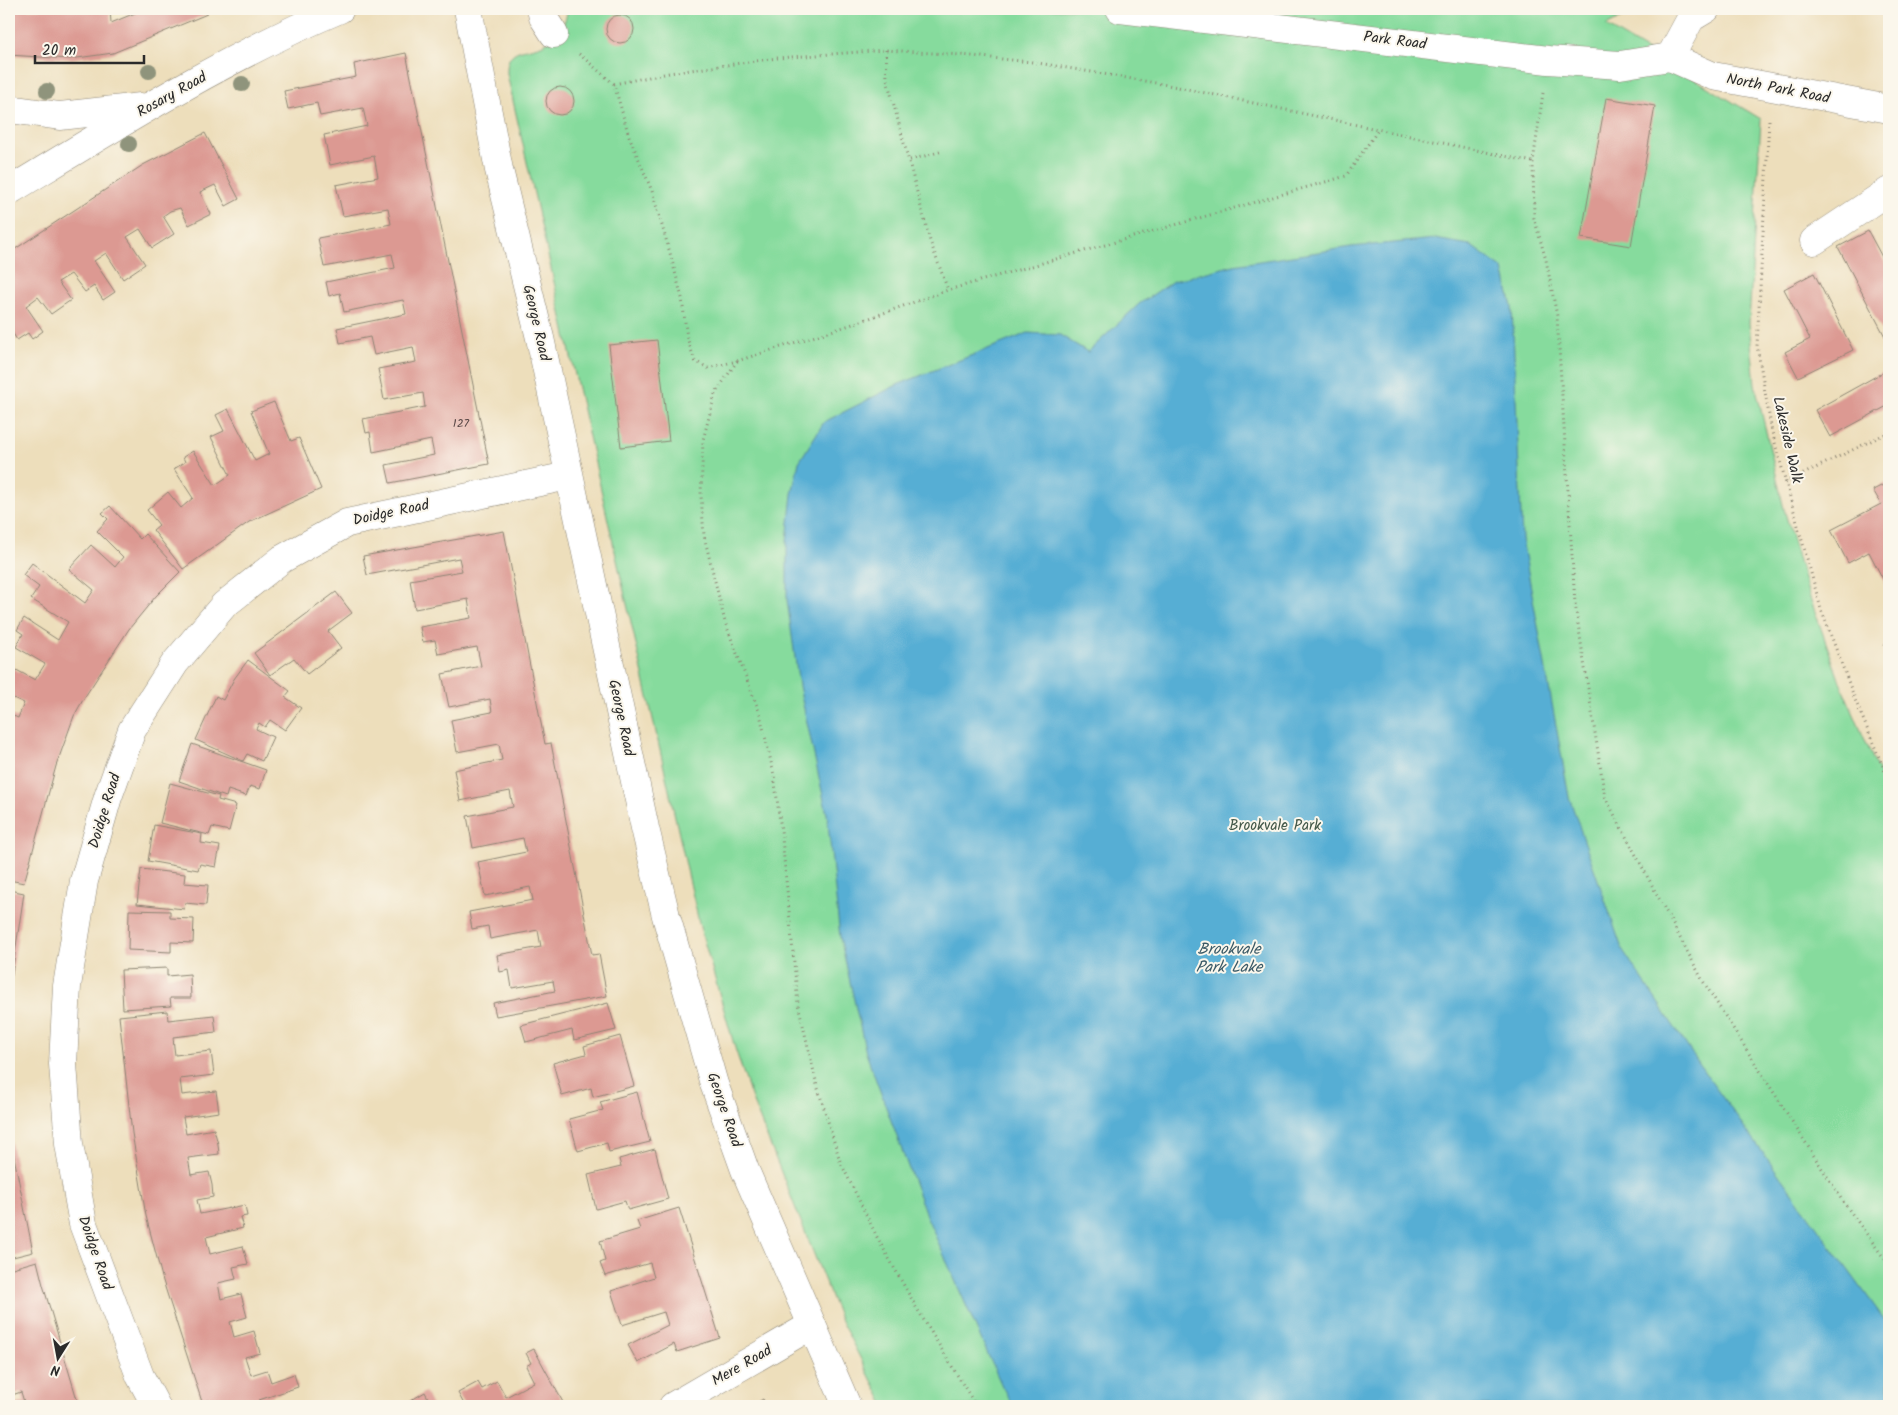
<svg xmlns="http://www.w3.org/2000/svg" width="1898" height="1415" viewBox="0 0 1898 1415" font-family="Kalam,sans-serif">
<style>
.green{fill:#86db9d;stroke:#588364}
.water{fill:#57aed4;stroke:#416c80}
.building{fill:#dc9992}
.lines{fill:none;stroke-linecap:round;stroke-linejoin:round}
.minor-casing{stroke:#8c8473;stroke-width:29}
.path{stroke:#8c8473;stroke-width:3;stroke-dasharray:1 4;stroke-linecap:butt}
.minor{stroke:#fff;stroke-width:28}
.tree{fill:#8f947c}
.labels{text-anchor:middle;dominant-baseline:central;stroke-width:4;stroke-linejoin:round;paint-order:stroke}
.number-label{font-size:12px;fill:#574645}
.street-label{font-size:15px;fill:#2b2b2b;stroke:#fbf7ec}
.park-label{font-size:15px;fill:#425748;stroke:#fbf7ec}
.water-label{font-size:16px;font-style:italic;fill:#3a5966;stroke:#fbf7ec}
</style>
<rect width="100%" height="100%" fill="#fbf7ec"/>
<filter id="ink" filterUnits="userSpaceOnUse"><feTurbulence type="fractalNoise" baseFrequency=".02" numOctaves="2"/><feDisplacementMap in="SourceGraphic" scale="10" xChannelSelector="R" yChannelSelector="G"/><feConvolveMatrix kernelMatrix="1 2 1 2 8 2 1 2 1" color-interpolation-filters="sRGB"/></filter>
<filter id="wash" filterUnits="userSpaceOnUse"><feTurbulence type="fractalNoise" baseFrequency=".0096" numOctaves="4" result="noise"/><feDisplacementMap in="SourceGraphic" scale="20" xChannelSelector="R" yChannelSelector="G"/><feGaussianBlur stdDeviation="1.12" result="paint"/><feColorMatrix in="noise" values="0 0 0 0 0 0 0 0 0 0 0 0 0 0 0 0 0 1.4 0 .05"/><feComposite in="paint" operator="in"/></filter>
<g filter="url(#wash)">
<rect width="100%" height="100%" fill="#eddebb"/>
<!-- green -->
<path class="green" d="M567,9H1638L1606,26L1761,119L1749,323L1755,384L1784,509L1808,592L1840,682L1889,796V1406H885L840,1319L753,1102L735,1048L700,927L507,74C506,47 522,52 541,45C554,41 568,22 567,9Z"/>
<!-- water -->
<path class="water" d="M1435,239L1470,245L1503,269L1512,307L1522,539L1569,797L1622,949L1707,1076L1889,1326V1406H1013L1002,1386L926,1215L866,1053L840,937L827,814L799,686L787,600V541L792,494L799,462L824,422L897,385L1028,333L1060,335L1088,352L1139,304L1173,281L1234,265L1351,247Z"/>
<g id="blocks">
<!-- building -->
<g class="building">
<path d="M9,9H110L111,23L140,11L139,9H205L207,14L113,53L70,59L9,55Z"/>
<circle cx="620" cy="29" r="14"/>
<path d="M406,53L489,464L390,483L386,465L434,455L431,440L373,452L370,432L366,433L363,419L425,407L423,393L384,400L381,384L378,369L416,362L413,347L374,355L370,337L340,343L337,328L406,314L403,300L344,312L340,293L329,296L326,282L395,268L392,254L324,267L318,238L391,224L388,208L343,216L336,185L378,177L374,156L330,165L324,135L367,126L363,108L320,116L317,103L288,109L284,91L356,77L354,64Z"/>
<circle cx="560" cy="101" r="14"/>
<path d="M1606,98L1655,106L1631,246L1581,238Z"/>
<path d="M205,133L239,199L226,206L215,185L200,192L211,214L189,225L180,208L170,211L163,216L174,234L152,248L140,229L127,237L145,264L123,279L106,253L94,261L115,292L103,300L94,286L85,292L71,274L58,282L71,300L51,314L38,297L26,306L43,331L32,339L28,333L17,340L9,327V253L143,165Z"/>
<path d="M1868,231L1889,270V344L1838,247Z"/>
<path d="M1814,273L1853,350L1798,377L1785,352L1810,339L1784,289Z"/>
<path d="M657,340L669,441L621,447L609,345Z"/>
<path d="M1889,369V405L1830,437L1815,410Z"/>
<path d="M274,402L291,441L299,438L321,489L249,522L183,569L153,530L159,525L147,510L168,492L181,508L193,498L174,469L185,462L183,457L193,451L215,485L230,475L211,437L224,431L216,415L228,409L255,461L269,454L251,411Z"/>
<path d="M1889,482V591L1869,552L1848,563L1831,530L1881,504L1873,490Z"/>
<path d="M110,506L140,539L145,534L180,572L156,596L129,629L84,698L74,716L56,766L24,883L9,880V714L18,718L24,703L9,696V666L35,680L45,664L16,647L23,634L17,630L24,618L58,640L68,622L31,599L39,587L23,575L32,563L85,603L94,590L69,569L91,545L115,567L123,557L97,531L108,519L102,513Z"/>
<path d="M504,531L545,744L551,743L592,955L599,954L607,996L496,1016L493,1003L555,991L553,981L512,988L509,970L500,972L497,955L541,947L538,930L490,939L488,926L472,929L469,912L533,900L530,887L485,896L478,862L526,852L523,838L473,848L467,816L513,807L510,791L460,801L454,770L502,760L499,744L457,752L451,720L492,712L490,699L449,707L442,674L481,666L477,647L438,654L435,640L423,642L420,627L471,618L468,599L415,609L410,580L462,571L459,558L367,575L363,556Z"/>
<path d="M336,592L352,613L328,631L341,648L307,674L294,658L270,675L254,653Z"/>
<path d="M1889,593V604L1885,595Z"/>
<path d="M1889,643V654L1884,645Z"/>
<path d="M248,660L290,691L285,697L301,708L285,730L270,720L265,727L259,723L256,729L273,737L262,761L247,754L243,761L196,740L216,696L223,700L234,679Z"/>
<path d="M192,744L266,770L260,789L250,786L246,796L228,790L226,797L179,781Z"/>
<path d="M170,783L219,796L218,800L236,805L229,831L212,827L209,835L160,823Z"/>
<path d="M154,825L202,834L201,843L220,846L216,867L200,864L198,870L148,861Z"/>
<path d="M141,869L185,874L184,883L208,885L206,905L185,903L184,909L137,904Z"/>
<path d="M9,890L24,893L10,987H9Z"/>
<path d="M129,910L170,911V918L194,919L193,943L171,942V952L128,950Z"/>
<path d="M167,968V976L190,974L191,998H170L171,1006L123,1009L121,970Z"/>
<path d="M608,1003L616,1030L574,1040L572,1030L526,1042L521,1025Z"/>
<path d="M167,1011L168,1020L214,1015L216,1032L173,1037L174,1047L175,1055L211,1051L214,1075L180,1079L182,1095L216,1091L219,1112L183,1117L186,1134L214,1129L218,1144L219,1154L188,1158L191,1175L209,1172L212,1185L213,1197L197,1200L200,1214L245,1205L247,1216L240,1217L243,1228L206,1237L210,1254L243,1246L248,1264L233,1267L236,1279L218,1283L221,1299L241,1294L247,1317L230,1322L234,1337L254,1331L260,1353L245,1357L251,1375L267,1370L271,1382L294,1374L298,1387L259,1400L260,1406H211L209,1400L202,1402L163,1281L146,1216L132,1133L119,1016Z"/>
<path d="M620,1036L634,1086L593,1097L591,1088L562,1096L553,1063L586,1054L584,1046Z"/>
<path d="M637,1092L650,1142L609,1152L607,1143L578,1151L569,1119L603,1110L600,1102Z"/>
<path d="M9,1132L33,1252L9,1258Z"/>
<path d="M655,1149L668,1199L628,1210L625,1201L596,1209L588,1175L621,1167L619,1159Z"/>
<path d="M679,1208L720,1338L677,1352L674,1344L638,1363L628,1345L668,1325L664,1312L622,1325L611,1291L654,1277L653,1274L650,1263L605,1276L600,1263L605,1261L600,1241L640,1229L637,1221Z"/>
<path d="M37,1261L43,1285L79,1406H10L24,1402L21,1392L9,1396V1369L12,1368L9,1358V1269Z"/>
<path d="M534,1349L565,1406H465L458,1393L478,1382L482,1389L497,1381L506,1397L534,1382L526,1366L531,1363L526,1353Z"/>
<path d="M425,1392L432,1406H400L410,1401Z"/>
<path d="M763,1399L767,1406H751Z"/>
</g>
</g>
</g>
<g filter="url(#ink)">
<use href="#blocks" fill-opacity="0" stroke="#8c8473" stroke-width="1"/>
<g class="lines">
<defs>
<g id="minor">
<path d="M468,9L499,170L540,338L645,828L666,916L714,1084L745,1170L847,1406"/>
<path d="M541,9L543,17L554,34"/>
<path d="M1120,9L1548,60L1620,65L1670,57"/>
<path d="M1670,57L1713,76L1889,109"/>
<path d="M1670,57L1691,18L1706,9"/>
<path d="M9,109L60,116L141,107"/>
<path d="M9,191C116,126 224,58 340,9"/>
<path d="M1814,241L1889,191"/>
<path d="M156,1406L140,1376L83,1224L69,1144L63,1064L67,986L84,881L108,797L132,730L175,663L224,605L282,559L347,523L568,476"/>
<path d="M673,1406L812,1325"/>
</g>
</defs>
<!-- minor casing -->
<use href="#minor" class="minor-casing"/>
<!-- path -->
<g class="path">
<path d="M886,50L887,79L930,241L948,290"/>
<path d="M579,54L614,84L629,136L652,191L670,253L682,298L687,338L695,361L708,368L737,361L715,394L703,440L701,495L704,536L725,622L760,714L774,775L782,838L798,1004L817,1085L840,1161L877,1237L916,1307L976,1406"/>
<path d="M614,84L669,73L777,58L886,50L961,55L1032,62L1168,85L1533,162"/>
<path d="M1543,93L1533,162L1534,218L1546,260L1557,316L1575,604L1605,797L1703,981L1842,1200L1889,1265"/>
<path d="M1769,120L1757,346L1772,432L1821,609L1856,702L1889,781"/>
<path d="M910,160L943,151"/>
<path d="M737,361L850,325L948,290L1346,176L1378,130"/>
<path d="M1785,483L1889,432"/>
</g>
<!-- minor -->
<use href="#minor" class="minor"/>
</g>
<!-- trees -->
<g class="tree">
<circle cx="149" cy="71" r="8"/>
<circle cx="242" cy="84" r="8"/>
<circle cx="47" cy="91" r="8"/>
<circle cx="129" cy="144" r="8"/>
</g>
</g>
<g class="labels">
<!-- number labels -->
<g class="number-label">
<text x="461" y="423">127</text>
</g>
<!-- street labels -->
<g class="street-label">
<text transform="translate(1395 41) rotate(7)">Park Road</text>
<text transform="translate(1778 89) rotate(11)">North Park Road</text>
<text transform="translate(172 95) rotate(-29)">Rosary Road</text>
<text transform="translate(536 323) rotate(77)">George Road</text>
<text transform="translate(1787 440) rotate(77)">Lakeside Walk</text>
<text transform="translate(391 513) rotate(-12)">Doidge Road</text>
<text transform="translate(621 718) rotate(78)">George Road</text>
<text transform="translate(105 811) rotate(-73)">Doidge Road</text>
<text transform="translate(724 1110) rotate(71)">George Road</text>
<text transform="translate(95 1253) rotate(71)">Doidge Road</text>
<text transform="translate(742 1366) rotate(-30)">Mere Road</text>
</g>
<!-- park labels -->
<g class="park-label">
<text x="1275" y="826">Brookvale Park</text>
</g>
<!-- water labels -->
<g class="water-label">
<text x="1229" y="949">Brookvale<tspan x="1229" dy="18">Park Lake</tspan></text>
</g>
</g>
<!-- margin -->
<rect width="1898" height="1415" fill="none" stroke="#fbf7ec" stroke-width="30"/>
<!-- north arrow -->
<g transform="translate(58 1358) rotate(191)" stroke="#fbf7ec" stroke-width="4" paint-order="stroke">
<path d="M0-4L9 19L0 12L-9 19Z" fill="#2b2b2b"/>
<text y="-8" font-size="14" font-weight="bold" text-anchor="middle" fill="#2b2b2b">N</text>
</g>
<!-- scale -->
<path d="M35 55v8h109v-8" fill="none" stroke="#2b2b2b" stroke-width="2.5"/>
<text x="42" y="55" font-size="15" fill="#2b2b2b" stroke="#fbf7ec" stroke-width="4" paint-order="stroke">20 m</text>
</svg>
